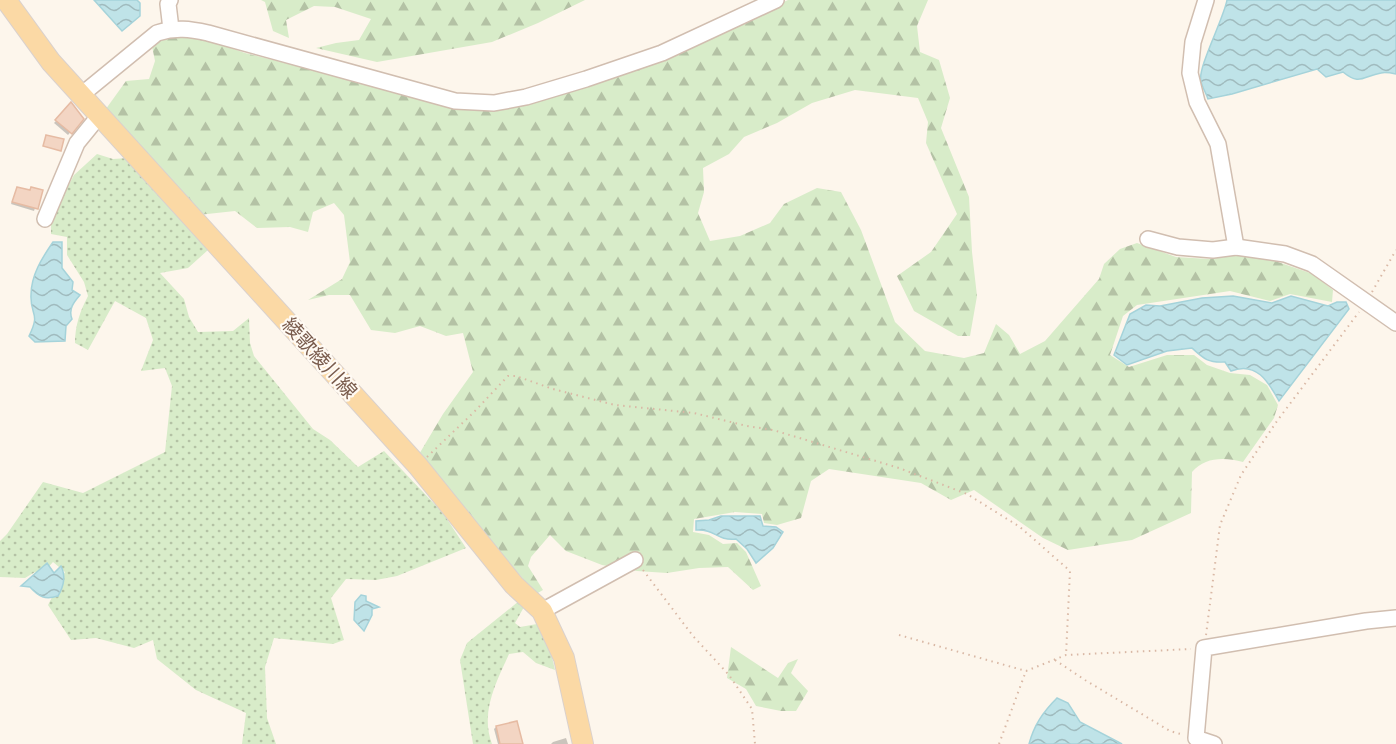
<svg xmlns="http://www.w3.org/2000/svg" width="1396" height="744" viewBox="0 0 1396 744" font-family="'Roboto Condensed','Noto Sans JP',sans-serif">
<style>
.grass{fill:url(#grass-dots)}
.forest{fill:url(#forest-firs)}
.water{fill:url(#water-waves);stroke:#a5d3da;stroke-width:1.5}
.shadow{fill:#0003}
.building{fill:#f3d5c3;stroke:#e6bba3;stroke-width:1.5}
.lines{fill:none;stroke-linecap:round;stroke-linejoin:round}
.minor-casing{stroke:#d1beb0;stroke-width:18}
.major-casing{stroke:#dad1cd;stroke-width:22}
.path{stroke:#d9b8a5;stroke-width:2;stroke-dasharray:1.5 4.5;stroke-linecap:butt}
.minor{stroke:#fff;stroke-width:15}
.major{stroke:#fbd9a5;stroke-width:20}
.labels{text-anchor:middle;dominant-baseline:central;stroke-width:4.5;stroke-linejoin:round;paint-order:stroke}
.street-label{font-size:20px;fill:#7a5c4d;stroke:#fffaf3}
</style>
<defs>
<pattern id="grass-dots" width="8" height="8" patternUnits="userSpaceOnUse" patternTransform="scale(1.5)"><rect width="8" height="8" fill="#d8ecc9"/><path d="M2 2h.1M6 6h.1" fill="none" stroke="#b4c2a5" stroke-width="1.8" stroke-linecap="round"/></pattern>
<pattern id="forest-firs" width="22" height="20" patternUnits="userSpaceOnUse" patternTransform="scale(1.5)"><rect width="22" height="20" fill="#d8ecc9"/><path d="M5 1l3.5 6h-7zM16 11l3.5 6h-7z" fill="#b4c2a5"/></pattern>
<pattern id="water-waves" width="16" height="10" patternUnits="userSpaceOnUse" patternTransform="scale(1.5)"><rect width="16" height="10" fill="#bfe3e8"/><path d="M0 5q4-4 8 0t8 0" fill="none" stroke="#a0bbbe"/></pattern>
</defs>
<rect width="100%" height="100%" fill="#fdf6ec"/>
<!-- grass -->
<g class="grass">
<path d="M97,154L113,159L128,158L208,250L188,268L160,273L184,299L189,317L198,332L233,331L249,318L250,343L254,356L313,429L330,440L358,467L384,451L443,513L466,548L397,576L376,580L346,579L331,598L344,640L333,644L274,638L265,667L267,718L276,744H242L246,713L196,690L157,659L153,640L134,648L96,638L71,640L48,605L65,572L53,562L44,572H35L25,578L0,577V541L7,534L43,482L83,493L165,452L172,386L165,368L141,371L153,340L146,318L115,301L88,350L75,343C75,326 80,311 88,296L84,282L67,255V237L51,234V219L74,175Z"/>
<path d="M519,601L524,607L515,623L520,627L537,624L552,657L555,670L536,663L523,652L509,654C496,683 480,712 492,744H473L460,660L467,643Z"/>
</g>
<!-- forest -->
<g class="forest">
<path d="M261,0H585L538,23L492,42L377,62L316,48L336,43L359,40L371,19L335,7L314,6L286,20L289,38L273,31L265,2Z"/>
<path d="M788,0H928L917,26L920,52L939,60L950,98L941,128L969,197L972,252L977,296L970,336H958L914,311L897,276L931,252L957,214L926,143L928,122L918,98L855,90L812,103L777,123L744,137L729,154L703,168L704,192L698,213L710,241L740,236L770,223L784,204L817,188L841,192L861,230L895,322L925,351L964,358L984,353L996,324L1009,335L1020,354L1045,341L1099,279L1104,264L1120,249L1137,243L1176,257L1209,259L1240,255L1275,261L1313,274L1333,290L1332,302L1290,294L1270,301L1230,291L1137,305L1123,316L1110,355L1129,367L1167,355H1194L1207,365L1230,373L1250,375L1267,385L1278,405L1274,418L1243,462C1224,457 1205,457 1192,472L1191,513L1132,540L1068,550L1043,538L974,490L951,500L921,483L829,469L811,481L801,518L777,525L764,523L762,514L735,512L694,519L693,532L709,535L723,544L737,543L746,552L761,586L753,590L728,567L699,568L667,573L637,571L602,565L566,551L550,535L531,557L528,566L543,590L536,594L418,456L443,414L473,372L463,333L446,336L420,326L395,333L371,330L350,295H329L308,300L342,279L350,262L344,215L334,203L313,212L308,232L290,227L257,228L235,211L198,215L103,113L126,81L149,79L155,61L151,41L173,33L193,35L245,53L406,93L493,109L710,35Z"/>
<path d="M731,647L778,678L788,663L798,659L791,673L808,691L796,711H781L756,706L746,689L727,678Z"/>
</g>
<!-- water -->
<g class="water">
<path d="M94,0H137L140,3V16L122,31Z"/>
<path d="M1227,0H1396V74C1391,73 1385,72 1381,73C1363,76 1360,86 1343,72L1326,77L1317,69L1232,94L1208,99C1206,93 1202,87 1201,81C1197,69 1224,18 1227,0Z"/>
<path d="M53,242H62V268L73,282L72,290L80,295C74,302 68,309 72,319L66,326L65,341L35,342L29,336C41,312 30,316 31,295C31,275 42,258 53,242Z"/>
<path d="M1233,296L1272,303L1291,296L1328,306L1337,302H1346L1349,309L1279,401C1268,381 1256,361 1231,371L1225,362C1208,363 1204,359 1192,348L1167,351L1127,365L1114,355L1130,314L1146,305L1160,306L1202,298Z"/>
<path d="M721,516H760L763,526L776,527L783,532L773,548L756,563L747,549L736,539C716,541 716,529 696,530V521L709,520Z"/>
<path d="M47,563L54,573L61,566C66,576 64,586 58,596C45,600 39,597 30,587L21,586Z"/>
<path d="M361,595L366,596V601L379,607L372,609V615L364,631L354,620L355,602Z"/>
<path d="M1057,698L1068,703L1080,722L1122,744H1029C1034,725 1043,712 1057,698Z"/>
</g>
<!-- shadow -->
<g class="shadow">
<path d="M71,105L82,119L68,135L54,123Z"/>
<path d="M17,188L28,191L31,189L41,191L34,211L11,204Z"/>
<path d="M496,727L521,744H498L494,729Z"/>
<path d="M566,738L568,744H551L553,742Z"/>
</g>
<!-- building -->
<g class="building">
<path d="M71,102L84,119L72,134L55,120Z"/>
<path d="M46,135L64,139L61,151L43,146Z"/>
<path d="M17,187L30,190L31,187L43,190L38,209L12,202Z"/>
<path d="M517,721L523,744H500L496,726Z"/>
</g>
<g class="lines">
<defs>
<g id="minor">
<path d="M170,0L168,4L171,29"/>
<path d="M1206,0L1193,42L1190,73L1197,102L1218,144L1236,247"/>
<path d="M80,96L157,33C176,27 190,29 208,33L455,101L494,103L526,97L586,79L662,53L776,0"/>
<path d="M45,219L77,143L99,116"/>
<path d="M1148,239L1178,247L1213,250L1236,247L1285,254L1312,264L1396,323"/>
<path d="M542,611L635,560"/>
<path d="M1214,744L1196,738L1204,648L1366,621L1396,618"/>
</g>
<path id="major" d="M6,0L51,62L418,466L514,585L542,611L564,658L583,744"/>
</defs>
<!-- minor casing -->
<use href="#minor" class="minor-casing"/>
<!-- major casing -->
<use href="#major" class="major-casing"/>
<!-- path -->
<g class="path">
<path d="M1372,292L1396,250"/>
<path d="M427,457L474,412L508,376H516L553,389L615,405L694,413L747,426L773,430L899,468L967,494L1020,527L1070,571L1066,655"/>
<path d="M643,570L693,636L729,675L752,709L755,744"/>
<path d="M899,635L1026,671L1066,655L1191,649"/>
<path d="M1206,635L1220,525L1241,475L1277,421L1359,312"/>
<path d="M1055,660L1085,680L1170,731L1184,735"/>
<path d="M999,744L1026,671"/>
</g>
<!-- minor -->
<use href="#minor" class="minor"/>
<!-- major -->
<use href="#major" class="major"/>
</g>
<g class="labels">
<!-- street labels -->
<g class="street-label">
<text transform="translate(320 358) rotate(48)">綾歌綾川線</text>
</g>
</g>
</svg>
